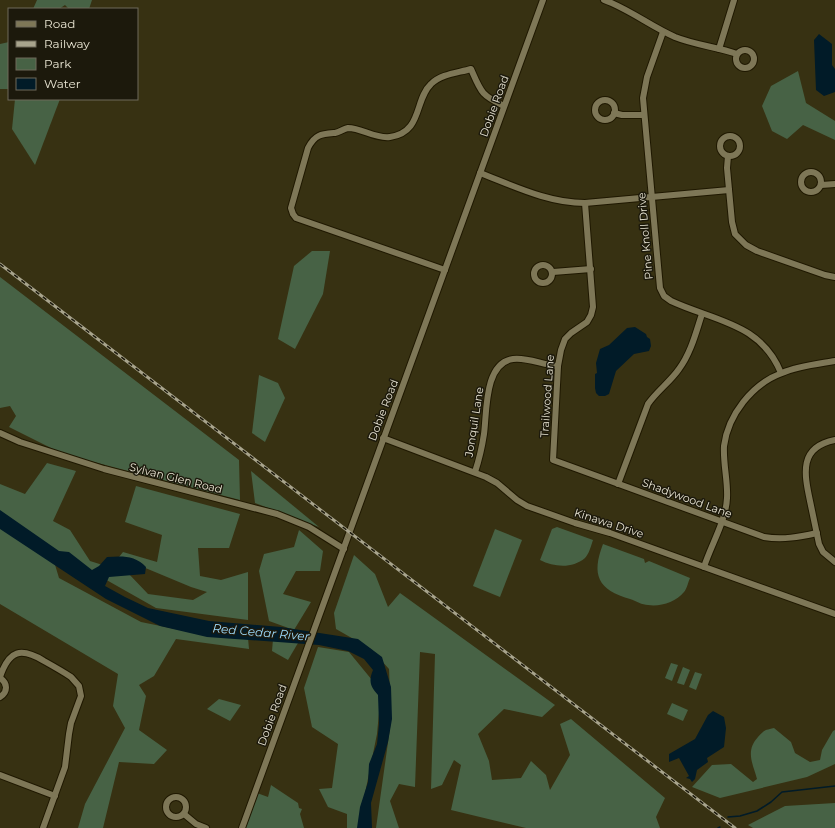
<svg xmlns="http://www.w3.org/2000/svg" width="835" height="828" viewBox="0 0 835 828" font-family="Montserrat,sans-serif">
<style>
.green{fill:#476245}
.water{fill:#011b28}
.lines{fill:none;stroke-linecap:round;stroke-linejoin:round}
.stream{stroke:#011b28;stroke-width:1.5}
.minor-casing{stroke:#1f1800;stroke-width:8}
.minor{stroke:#7e7757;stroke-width:6}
.rail-casing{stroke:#a8a48d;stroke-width:3}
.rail{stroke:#1c190c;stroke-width:1.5;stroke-dasharray:4.5;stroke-linecap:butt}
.labels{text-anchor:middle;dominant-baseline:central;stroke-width:3;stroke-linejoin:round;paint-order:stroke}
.street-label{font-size:11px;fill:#e8e4d2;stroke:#1c190c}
.water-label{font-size:12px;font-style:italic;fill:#9bdafc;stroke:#1c190c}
</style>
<rect width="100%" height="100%" fill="#373112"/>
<!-- green -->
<g class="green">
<path d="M37,0H92L89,9H69L65,5L59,9H33Z"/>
<path d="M9,42V89H0V44Z"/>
<path d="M798,71L806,103L835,121V140L803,125L787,139L772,131L762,106L771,86Z"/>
<path d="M15,99H60L35,165L12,129Z"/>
<path d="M312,251H330L323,294L295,349L278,339L294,266Z"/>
<path d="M0,277L239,460L240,500L63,454L9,427L16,416L10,406L0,408Z"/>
<path d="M259,375L278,383L285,398L265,442L252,433Z"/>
<path d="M47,463L76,471L53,521L70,530L90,561L128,573L148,594L193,600L207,592L191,587L119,557L123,552L157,562L162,535L125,522L136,486L240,514L229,548H198L200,576L221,580L248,572V620L156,608L50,548L59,578L141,622L200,634L248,638L249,649L176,639L154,676L139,685L146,696L139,730L167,750L154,764L119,762L103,828H78L85,804L125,728L113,706L118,674L0,604V484L25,494Z"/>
<path d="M251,471L319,527L255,503Z"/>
<path d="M557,527L593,540C591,546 589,554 585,558C572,569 554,567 540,560L552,529Z"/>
<path d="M495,529L522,540L500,597L473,586Z"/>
<path d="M299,530L323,551L320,571H296L283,594L311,602L294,630L269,621L259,571L264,554L294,547Z"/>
<path d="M603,544L644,559L645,563L649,561L690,578C688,582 687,589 684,592C676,602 660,607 648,605C642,605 636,601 630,599C598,590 591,575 603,544Z"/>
<path d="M354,555L375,574L388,607L400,593L555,705L542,717L504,709L478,734L489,761L492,780L521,778L531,761L546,775L550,790L570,755L560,724L571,719L665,798L656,817L660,828H526L451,810L461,765L454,760L442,785L431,789L435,654L420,652L415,787L399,784L390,801L399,828H376L391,721L389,669L371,649L336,629L334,613Z"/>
<path d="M273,639L298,643L288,660L272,651Z"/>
<path d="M318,647L349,652L381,691L377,734L358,828H347V814L328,807L319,789L332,788L338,744L312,727L304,688Z"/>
<path d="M671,663L678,665L672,681L665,678Z"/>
<path d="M683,667L690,670L684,685L677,683Z"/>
<path d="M695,672L702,674L696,690L689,687Z"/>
<path d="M219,699L241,705L230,721L207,709Z"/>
<path d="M672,703L688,710L683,721L667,714Z"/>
<path d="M774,728L791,742L795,753L810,762L820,760L822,750L833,731L835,730V764L807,777L720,798L692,787L712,765L731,764L753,782L757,779C753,764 745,751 758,737C764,730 765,730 774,728Z"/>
<path d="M271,785L298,803L299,808L302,809L300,814L304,828H245L257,793L268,797Z"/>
<path d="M835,803V828H753L748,825L785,806Z"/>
</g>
<!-- water -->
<g class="water">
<path d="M819,34L832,44V65L835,69V92L824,96L816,90L814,40Z"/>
<path d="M635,327L646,334L647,337L650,339L651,346L649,351L634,354L616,371L609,394L605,396H599L596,393L595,388V374L597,373L596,363L600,349L609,345L627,328Z"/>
<path d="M0,510L59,551L69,552L92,570L99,566L107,557C122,556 135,555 146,567L145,574L109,577L105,586L125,597L148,608L209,621L281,627L358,639L382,657L391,687L392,719L388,742L371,803L372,828H357L360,807L368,782L369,764L377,744L379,724L378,695C371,687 368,682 373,670L364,659L348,651L319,645L207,637L160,626L106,599L0,529Z"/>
<path d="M713,711L724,717L726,728L724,747L707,758L708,762L697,770L695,779L692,782L690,779L686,778L689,776L679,758L669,762V754L695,739L708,715Z"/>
</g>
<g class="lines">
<!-- stream -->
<g class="stream">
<path d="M728,817L740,816L757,811L771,802L782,792L835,786"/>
<path d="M718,828L720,827"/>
</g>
<defs>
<g id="minor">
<path d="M604,0C629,9 650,26 675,37C695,45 717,47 737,54"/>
<path d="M663,32L647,77L643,98L660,288L664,296L671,301C714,321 761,323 781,373"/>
<path d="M719,49L734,0"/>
<circle cx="745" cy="59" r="9"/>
<circle cx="605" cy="110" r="10"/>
<path d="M614,113L622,115H644"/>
<circle cx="730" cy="146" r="10"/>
<path d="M728,156L727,168L732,222L735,234L746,245L757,251L825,275L835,277"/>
<circle cx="811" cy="182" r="10"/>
<path d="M480,173C514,186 548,203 585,203L729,190"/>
<path d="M821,185L835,184"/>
<path d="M585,203L593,307L591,315L587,322L571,333L565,339L561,350L558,366L553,460L764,537C783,540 799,537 817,533"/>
<circle cx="543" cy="274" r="9"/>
<path d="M445,270L296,218L293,214L291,208L308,148C315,134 322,134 335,133C340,132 343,129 348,128C362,128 375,139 390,137C423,132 414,100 431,84C441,74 457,73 471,69C481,92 481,95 504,106"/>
<path d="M553,272L591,269"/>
<path d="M0,433L20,442L104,469L277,514L309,527L344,549"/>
<path d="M383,438L486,477L497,483L517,500L527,506L575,523L610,533L835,614"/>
<path d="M835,440C799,447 804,473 810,501C813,515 816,530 819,544L823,552L835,562"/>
<path d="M475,472C479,460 482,447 484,434C487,412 484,363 513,359C527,357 543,365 558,366"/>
<path d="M618,484L648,404C657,391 670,382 679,369C691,353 696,332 702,314"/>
<path d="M704,567C711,545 726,521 727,498C728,481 723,464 724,446C728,415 752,384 782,373C798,366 818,364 835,361"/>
<path d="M0,677C9,650 21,647 44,661C53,666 62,671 71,677L79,686L81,696L71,723L69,734L65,767L43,828"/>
<path d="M0,678C8,683 8,692 0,697"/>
<path d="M0,775L55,796"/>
<circle cx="176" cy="807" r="10"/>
<path d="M184,814L196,824L206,828"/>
<path d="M242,828L543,0"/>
</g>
</defs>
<!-- minor casing -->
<use href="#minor" class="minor-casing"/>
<!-- minor -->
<use href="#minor" class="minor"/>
<defs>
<path id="rail" d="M0,264L735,828"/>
</defs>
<!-- rail casing -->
<use href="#rail" class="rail-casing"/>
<!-- rail -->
<use href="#rail" class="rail"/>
</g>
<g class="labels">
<!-- street labels -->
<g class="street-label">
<text transform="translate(494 106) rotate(-70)">Dobie Road</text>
<text transform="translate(645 236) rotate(-95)">Pine Knoll Drive</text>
<text transform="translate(547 396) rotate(-86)">Trailwood Lane</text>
<text transform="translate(383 410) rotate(-69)">Dobie Road</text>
<text transform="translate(474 422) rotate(-81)">Jonquil Lane</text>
<text transform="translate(176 478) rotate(14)">Sylvan Glen Road</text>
<text transform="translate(687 498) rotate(20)">Shadywood Lane</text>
<text transform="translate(609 523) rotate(18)">Kinawa Drive</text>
<text transform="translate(272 715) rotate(-70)">Dobie Road</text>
</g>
<!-- water labels -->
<g class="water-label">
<text transform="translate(261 632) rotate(5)">Red Cedar River</text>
</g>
</g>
<!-- legend -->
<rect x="8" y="8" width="130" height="92" fill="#1c190c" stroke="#6e6a5b"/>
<rect x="16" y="21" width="20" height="6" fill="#7e7757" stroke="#6e6a5b"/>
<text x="44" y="28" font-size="12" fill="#e8e4d2">Road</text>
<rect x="16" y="41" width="20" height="6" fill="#a8a48d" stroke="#6e6a5b"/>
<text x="44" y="48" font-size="12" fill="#e8e4d2">Railway</text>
<rect x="16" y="58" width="20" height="12" fill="#476245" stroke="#6e6a5b"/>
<text x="44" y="68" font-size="12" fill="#e8e4d2">Park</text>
<rect x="16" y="78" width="20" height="12" fill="#011b28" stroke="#6e6a5b"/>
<text x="44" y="88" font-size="12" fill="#e8e4d2">Water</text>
</svg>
